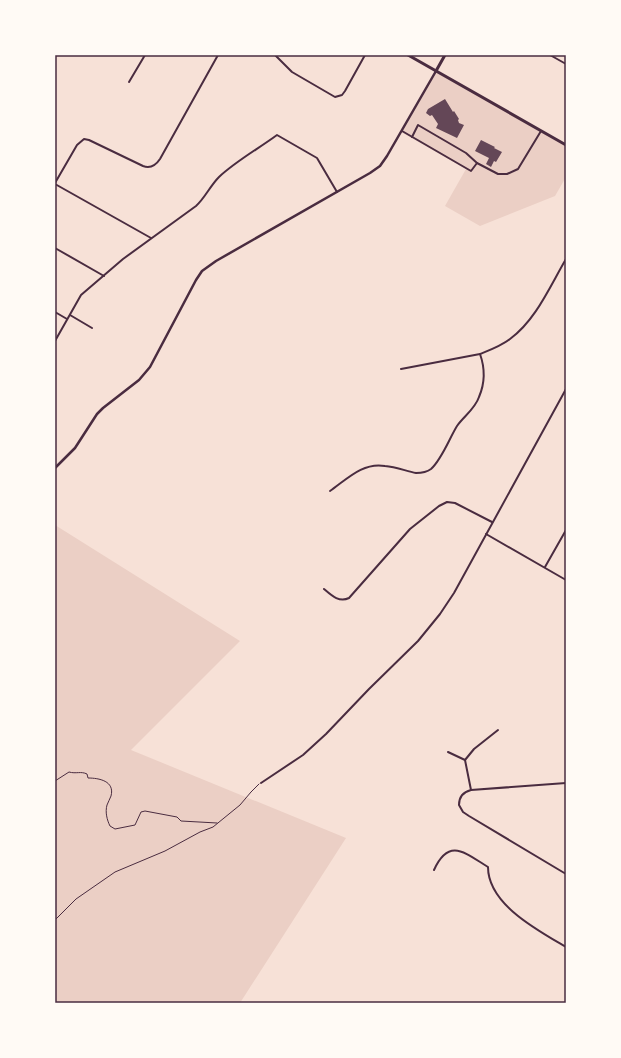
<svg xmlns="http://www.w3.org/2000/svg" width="621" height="1058" viewBox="0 0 621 1058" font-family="Figtree,sans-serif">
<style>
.green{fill:#ebcfc5}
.building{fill:#644757}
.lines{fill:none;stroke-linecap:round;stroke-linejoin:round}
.path{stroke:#4a2c40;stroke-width:1}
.minor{stroke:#4a2c40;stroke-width:2}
.tertiary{stroke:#4a2c40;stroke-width:2.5}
.secondary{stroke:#4a2c40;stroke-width:3}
.neatline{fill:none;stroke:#4a2c40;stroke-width:1.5}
</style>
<rect width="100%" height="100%" fill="#f7e1d7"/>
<!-- green -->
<g class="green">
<path d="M436,71L566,145V177L555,196L480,226L445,206L466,169L401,132Z"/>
<path d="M55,525L240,641L131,750L346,838L240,1003H55Z"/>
</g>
<!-- building -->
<g class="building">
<path d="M445,99L453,112L454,111L459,119L458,120L459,123L464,125L457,138L436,128L438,124L432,115L430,116L426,113L428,109Z"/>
<path d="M481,140L495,147L494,148L502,152L496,162L494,161L491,167L486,164L489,158L475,151Z"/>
</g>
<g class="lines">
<!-- path -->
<g class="path">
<path d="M55,781L69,772C76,774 81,771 87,774L88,778C99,778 115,781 111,796C110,799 108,802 107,805C105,812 107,820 110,826L115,829L135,825L141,812L145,811L177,817L181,821L217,823"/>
<path d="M55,920L76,899L115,872L165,851L200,832L213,827L240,805L251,792L259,784"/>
</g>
<!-- minor -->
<g class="minor">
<path d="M275,55L292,72L335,97L342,95L345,91L365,55"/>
<path d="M550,55L566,64"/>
<path d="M129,82L145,55"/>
<path d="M402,131L471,171L477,163"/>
<path d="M412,137L418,125L466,153L477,163L498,174H507L518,169L541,131"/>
<path d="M55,183L77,145L84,139L89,140L143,166C151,169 156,165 160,159L218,55"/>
<path d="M55,184L151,238"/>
<path d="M55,248L104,276"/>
<path d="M55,312L67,319"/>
<path d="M70,315L92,328"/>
<path d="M55,341L81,295L123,259L196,206C205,198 210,186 219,177C236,161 258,149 277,135L317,158L337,192"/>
<path d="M401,369L480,354C490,350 501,346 510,339C536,320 550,286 566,259"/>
<path d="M330,491C347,479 363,462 385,466C396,467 406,471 416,473C422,473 427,472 431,469C442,459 449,439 457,426C464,416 475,409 479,397C485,383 485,368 480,354"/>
<path d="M486,534L566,580"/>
<path d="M545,567L566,530"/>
<path d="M324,589C331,595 339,603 349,598L410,529L439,506L447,502L455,503L492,522"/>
<path d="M448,752L465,760L471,790"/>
<path d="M465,760L474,749L498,730"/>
<path d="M261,783L303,755L326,734L369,689L418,641L440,614L454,593L566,389"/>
<path d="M566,783L471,790C463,792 459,797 459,805L463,812L469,816L566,874"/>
<path d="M434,870C449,837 465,853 488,867C488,904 537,930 566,947"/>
</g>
<!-- tertiary -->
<path class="tertiary" d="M55,468L75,448L97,414L103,408L139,380L150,367L196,280L202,271L216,261L370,173L380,166L387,156L436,71"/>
<!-- secondary -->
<g class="secondary">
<path d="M408,55L566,145"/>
<path d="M436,71L445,55"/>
</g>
</g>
<!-- border -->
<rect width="621" height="1058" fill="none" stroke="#fffaf5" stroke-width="112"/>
<rect x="56" y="56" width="509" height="946" class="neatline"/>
</svg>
